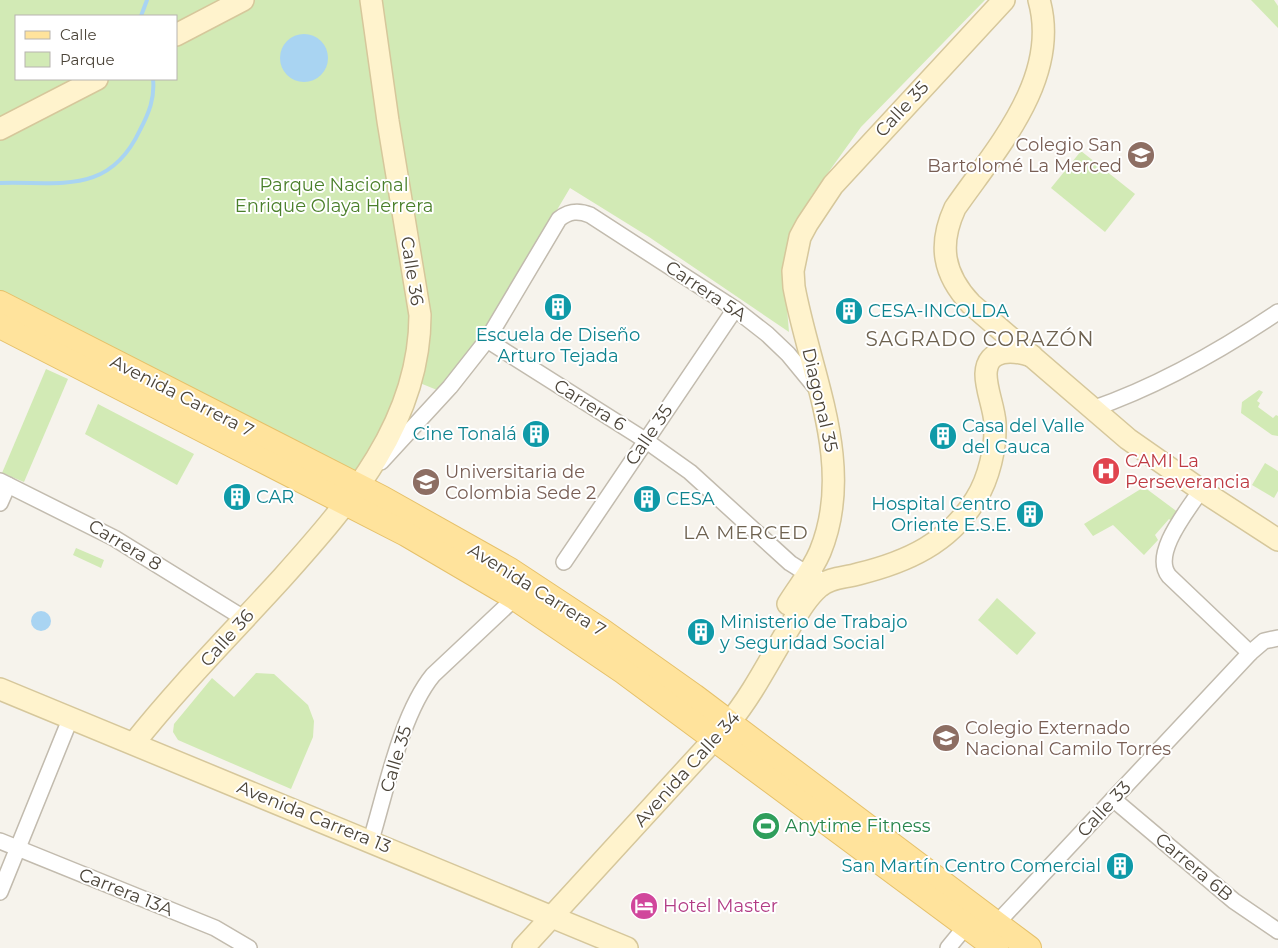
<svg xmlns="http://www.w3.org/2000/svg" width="1278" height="948" viewBox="0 0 1278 948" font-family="Montserrat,sans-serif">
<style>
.green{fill:#d2eab5;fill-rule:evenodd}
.water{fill:#a9d4f2}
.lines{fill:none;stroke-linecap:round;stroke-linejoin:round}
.stream{stroke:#a9d4f2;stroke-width:4}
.street-casing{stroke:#c2bbae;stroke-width:18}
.secondary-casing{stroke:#d6c79b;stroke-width:24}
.primary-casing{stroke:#e6c16a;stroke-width:26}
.street{stroke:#fff;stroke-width:15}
.secondary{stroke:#fff3cd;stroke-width:21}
.primary{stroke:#ffe39c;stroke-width:24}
.labels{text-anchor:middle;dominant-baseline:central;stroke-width:4;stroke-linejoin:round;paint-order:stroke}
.street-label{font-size:18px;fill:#4b4439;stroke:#fff}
.education-label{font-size:18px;fill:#785e54;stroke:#fff;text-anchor:start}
.park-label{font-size:18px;fill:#4a7f2a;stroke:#fff}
.culture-label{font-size:18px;fill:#0d838f;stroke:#fff;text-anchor:start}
.health-label{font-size:18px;fill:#be3a42;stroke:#fff;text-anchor:start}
.leisure-label{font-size:18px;fill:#27864d;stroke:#fff;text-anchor:start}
.hotel-label{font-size:18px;fill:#b23c85;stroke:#fff;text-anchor:start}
.neighbourhood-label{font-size:19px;letter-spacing:1px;fill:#6e6250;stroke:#fff}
.quarter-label{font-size:20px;letter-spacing:1px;fill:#6e6250;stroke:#fff}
</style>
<rect width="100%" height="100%" fill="#f6f3ec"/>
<!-- green -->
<g class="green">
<path d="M0,0H985L861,127L812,195L797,221L787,248L785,285L789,332L649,237L570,188L500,306L442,392L405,377L388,422L359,473L0,292ZM16,16H176V79H16Z"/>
<path d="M1251,0H1274L1278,6V28Z"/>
<path d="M1081,151L1135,194L1105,232L1051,188Z"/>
<path d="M46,369L68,379L24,482L2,473Z"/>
<path d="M1259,390L1263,392L1257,401L1260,403L1258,407L1273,418L1276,415L1278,416V436L1272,435L1241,413L1242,402Z"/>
<path d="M98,404L194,454L177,485L85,434Z"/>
<path d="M1265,463L1278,471V491L1274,498L1252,485Z"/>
<path d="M1144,487L1179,513L1173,522L1169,519L1155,535L1158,540L1144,555L1113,525L1093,536L1084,524Z"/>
<path d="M76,548L104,560L101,568L73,555Z"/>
<path d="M997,598L1036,633L1017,655L978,620Z"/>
<path d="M256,673L274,674L308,705L314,721L313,737L291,789L178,740L173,732L174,724L212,678L234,697Z"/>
</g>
<!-- water -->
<g class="water">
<circle cx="304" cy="58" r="24"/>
<circle cx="41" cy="621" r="10"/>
</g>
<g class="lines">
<!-- stream -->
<g class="stream">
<path d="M141,16L147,0"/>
<path d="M0,183C60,181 109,196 140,130C149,113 155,98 153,79"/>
</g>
<defs>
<g id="street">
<path d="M487,340L645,440L690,472L790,563L809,575L817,577"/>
<path d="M1092,409C1159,386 1220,351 1278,312"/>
<path d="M381,462L450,387L487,340L559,219C569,211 578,210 590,215L735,309L767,334L788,354L816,388"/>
<path d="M0,481L114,538L245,619"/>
<path d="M1201,490C1188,510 1151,554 1169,576L1250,653"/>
<path d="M0,503L8,485"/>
<path d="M564,562L735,309"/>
<path d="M1113,799L1234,901L1278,931"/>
<path d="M371,840C386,791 401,714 433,675L515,598"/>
<path d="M0,841L215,928L249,948"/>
<path d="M0,892L71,717"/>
<path d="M997,923L1250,653L1264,641L1278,638"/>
<path d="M948,948L966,926"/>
</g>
<g id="secondary">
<path d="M1039,0C1061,78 996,149 955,208C938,245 943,274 971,304L1128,439L1201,490L1278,540"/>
<path d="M176,35L243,0"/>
<path d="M0,129L97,79"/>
<path d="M788,604C799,586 812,571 820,552C856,465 810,374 794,287L793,271L800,237L807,224L833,185L1004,0"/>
<path d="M0,689L627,948"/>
<path d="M134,743C180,685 233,632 283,577C350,502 420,422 420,315L388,121L371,0"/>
<path d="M523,948L729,723C752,695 768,663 786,633C796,617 805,599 819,587C830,577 845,578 858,574C907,562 949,543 976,499C989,478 996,448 995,423C994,407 986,390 986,374C987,347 1014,350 1032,356"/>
</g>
<g id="primary">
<path d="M0,303L382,498L510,570L601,630L694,696L1029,948"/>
<path d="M0,326L406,534L515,598L624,672L996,948"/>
</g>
</defs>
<!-- street casing -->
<use href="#street" class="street-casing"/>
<!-- secondary casing -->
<use href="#secondary" class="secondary-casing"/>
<!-- primary casing -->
<use href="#primary" class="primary-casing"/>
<!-- street -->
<use href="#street" class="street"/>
<!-- secondary -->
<use href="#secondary" class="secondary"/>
<!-- primary -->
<use href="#primary" class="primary"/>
</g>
<!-- icons -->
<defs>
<symbol id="school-disc" viewBox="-11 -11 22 22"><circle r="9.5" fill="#8d6e63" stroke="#fff"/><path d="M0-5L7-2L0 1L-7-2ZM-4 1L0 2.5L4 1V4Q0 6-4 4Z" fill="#fff"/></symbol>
<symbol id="building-disc" viewBox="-11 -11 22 22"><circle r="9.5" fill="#0f9aa8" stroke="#fff"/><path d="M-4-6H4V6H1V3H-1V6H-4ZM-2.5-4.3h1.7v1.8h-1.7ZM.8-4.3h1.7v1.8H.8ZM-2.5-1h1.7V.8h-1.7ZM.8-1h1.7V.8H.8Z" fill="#fff"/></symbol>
<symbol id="hospital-disc" viewBox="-11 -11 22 22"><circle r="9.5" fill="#e0444e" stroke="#fff"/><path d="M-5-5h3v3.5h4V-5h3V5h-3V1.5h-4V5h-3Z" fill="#fff"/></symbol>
<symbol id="university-disc" viewBox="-11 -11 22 22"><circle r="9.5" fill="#8d6e63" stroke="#fff"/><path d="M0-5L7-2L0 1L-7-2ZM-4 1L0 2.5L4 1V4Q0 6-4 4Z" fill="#fff"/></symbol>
<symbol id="stadium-disc" viewBox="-11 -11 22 22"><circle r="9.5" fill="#2e9e5b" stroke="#fff"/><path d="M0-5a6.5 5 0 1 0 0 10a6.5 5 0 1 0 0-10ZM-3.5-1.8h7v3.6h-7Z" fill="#fff"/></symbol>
<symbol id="hotel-disc" viewBox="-11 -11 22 22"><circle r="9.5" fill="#d1479c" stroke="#fff"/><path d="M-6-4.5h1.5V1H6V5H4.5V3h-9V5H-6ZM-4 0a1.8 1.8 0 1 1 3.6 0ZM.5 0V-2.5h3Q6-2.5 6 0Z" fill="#fff"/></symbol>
</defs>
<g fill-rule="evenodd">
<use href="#school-disc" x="1125" y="139" width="32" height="32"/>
<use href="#building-disc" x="542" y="291" width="32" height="32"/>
<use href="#building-disc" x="833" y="295" width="32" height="32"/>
<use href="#building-disc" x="520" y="418" width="32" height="32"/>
<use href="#building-disc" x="927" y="420" width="32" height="32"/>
<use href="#hospital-disc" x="1090" y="455" width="32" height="32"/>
<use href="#university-disc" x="410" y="466" width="32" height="32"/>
<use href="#building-disc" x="221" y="481" width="32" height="32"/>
<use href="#building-disc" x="631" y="483" width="32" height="32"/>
<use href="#building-disc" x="1014" y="498" width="32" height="32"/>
<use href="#building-disc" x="685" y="616" width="32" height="32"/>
<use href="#university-disc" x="930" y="722" width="32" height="32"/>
<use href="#stadium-disc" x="750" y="810" width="32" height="32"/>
<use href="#building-disc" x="1104" y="850" width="32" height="32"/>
<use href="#hotel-disc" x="628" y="890" width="32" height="32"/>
</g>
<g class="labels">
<!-- street labels -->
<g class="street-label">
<text transform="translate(902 109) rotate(-47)">Calle 35</text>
<text transform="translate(412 271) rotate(81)">Calle 36</text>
<text transform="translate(706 291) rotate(34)">Carrera 5A</text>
<text transform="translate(182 396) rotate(27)">Avenida Carrera 7</text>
<text transform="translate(820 400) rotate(77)">Diagonal 35</text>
<text transform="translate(590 405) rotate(32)">Carrera 6</text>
<text transform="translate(649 435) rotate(-56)">Calle 35</text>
<text transform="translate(125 545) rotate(31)">Carrera 8</text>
<text transform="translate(537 590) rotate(32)">Avenida Carrera 7</text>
<text transform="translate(227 638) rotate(-48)">Calle 36</text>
<text transform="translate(396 759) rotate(-73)">Calle 35</text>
<text transform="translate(687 769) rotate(-48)">Avenida Calle 34</text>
<text transform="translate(1104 809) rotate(-47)">Calle 33</text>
<text transform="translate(314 817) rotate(22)">Avenida Carrera 13</text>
<text transform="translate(1194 867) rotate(40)">Carrera 6B</text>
<text transform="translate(126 892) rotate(22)">Carrera 13A</text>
</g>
<!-- education labels -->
<g class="education-label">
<text x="1122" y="145" text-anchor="end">Colegio San<tspan x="1122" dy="21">Bartolomé La Merced</tspan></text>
<text x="445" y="472">Universitaria de<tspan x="445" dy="21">Colombia Sede 2</tspan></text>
<text x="965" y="728">Colegio Externado<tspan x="965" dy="21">Nacional Camilo Torres</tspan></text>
</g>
<!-- park labels -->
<g class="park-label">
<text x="334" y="185">Parque Nacional<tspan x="334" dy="21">Enrique Olaya Herrera</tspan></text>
</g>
<!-- culture labels -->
<g class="culture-label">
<text x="868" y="311">CESA-INCOLDA</text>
<text x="558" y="335" text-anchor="middle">Escuela de Diseño<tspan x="558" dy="21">Arturo Tejada</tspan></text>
<text x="962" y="426">Casa del Valle<tspan x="962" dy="21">del Cauca</tspan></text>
<text x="517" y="434" text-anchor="end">Cine Tonalá</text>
<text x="256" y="497">CAR</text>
<text x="666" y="499">CESA</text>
<text x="1011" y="504" text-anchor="end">Hospital Centro<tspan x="1011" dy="21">Oriente E.S.E.</tspan></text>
<text x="720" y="622">Ministerio de Trabajo<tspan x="720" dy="21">y Seguridad Social</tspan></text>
<text x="1101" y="866" text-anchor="end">San Martín Centro Comercial</text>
</g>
<!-- health labels -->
<g class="health-label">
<text x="1125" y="461">CAMI La<tspan x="1125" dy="21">Perseverancia</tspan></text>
</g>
<!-- leisure labels -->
<g class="leisure-label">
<text x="785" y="826">Anytime Fitness</text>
</g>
<!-- hotel labels -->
<g class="hotel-label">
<text x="663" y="906">Hotel Master</text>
</g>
<!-- neighbourhood labels -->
<g class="neighbourhood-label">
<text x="746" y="532">LA MERCED</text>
</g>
<!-- quarter labels -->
<g class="quarter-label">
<text x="980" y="339">SAGRADO CORAZÓN</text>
</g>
</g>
<!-- legend -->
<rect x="15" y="15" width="162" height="65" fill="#ffffff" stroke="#b7b4b0"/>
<rect x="25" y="31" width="25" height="8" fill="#ffe39c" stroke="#b7b4b0"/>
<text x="60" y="40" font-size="15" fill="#4b4439">Calle</text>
<rect x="25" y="52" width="25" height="15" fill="#d2eab5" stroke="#b7b4b0"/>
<text x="60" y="65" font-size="15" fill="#4b4439">Parque</text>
</svg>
